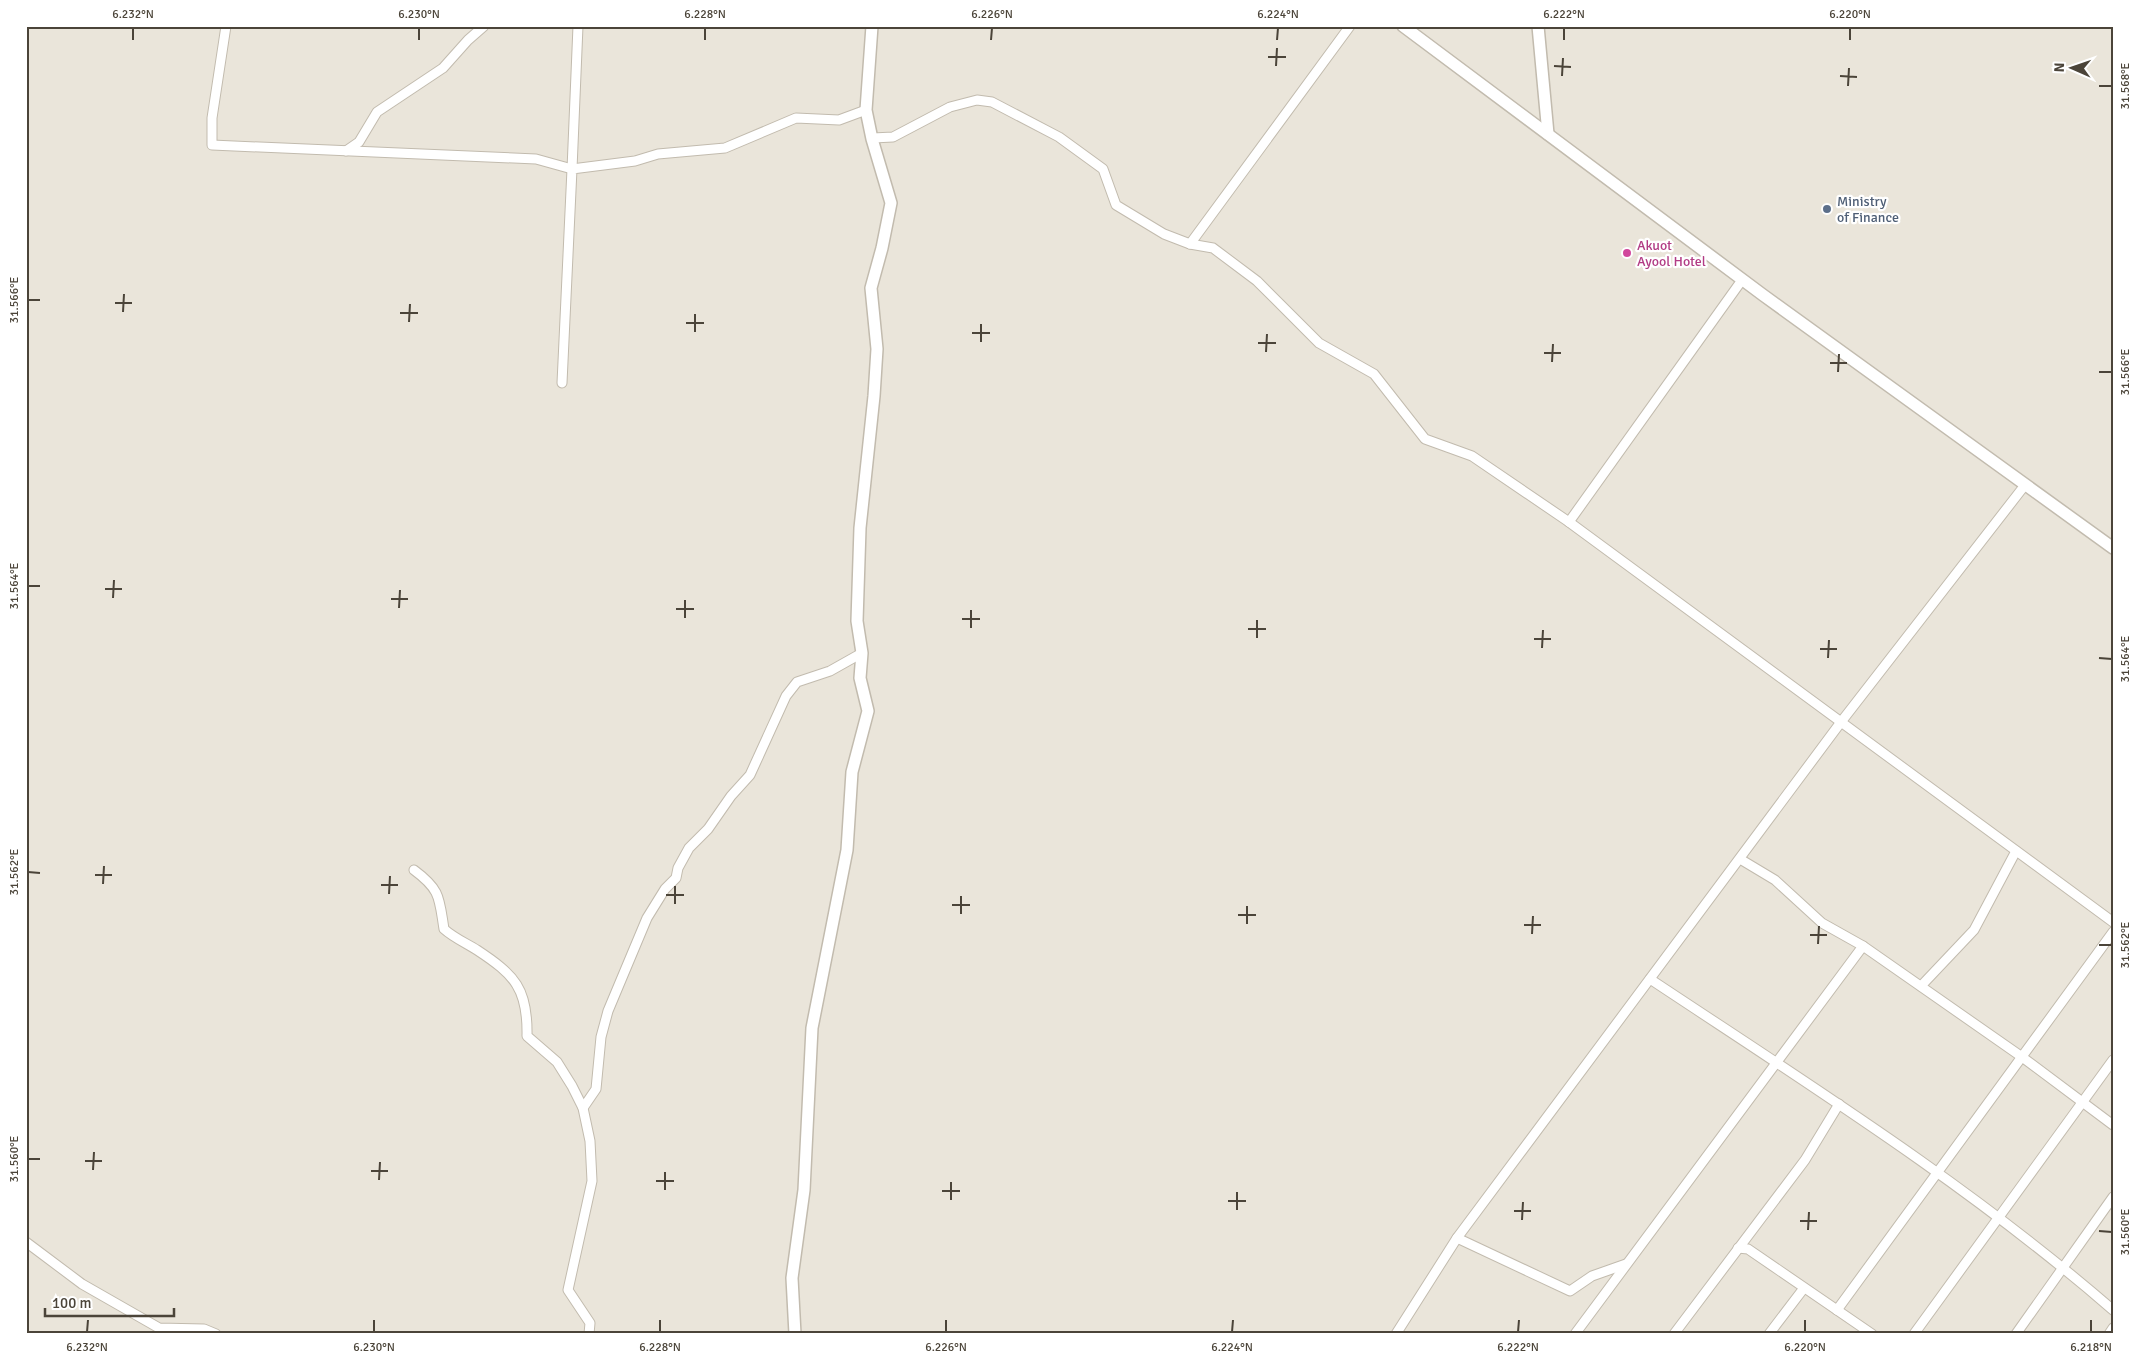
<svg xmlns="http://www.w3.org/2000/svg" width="2139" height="1360" viewBox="0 0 2139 1360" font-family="Signika,sans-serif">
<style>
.residential{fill:#eae5da}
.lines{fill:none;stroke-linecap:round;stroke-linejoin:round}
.minor-casing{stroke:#c2bbae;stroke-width:11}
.tertiary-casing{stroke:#c2bbae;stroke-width:14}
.minor{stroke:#fff;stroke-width:9}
.tertiary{stroke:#fff;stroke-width:11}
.ticks{fill:none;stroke:#4b4439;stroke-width:2}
.service-dot{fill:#5c6f8a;stroke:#fff;stroke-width:2}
.hotel-dot{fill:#d1479c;stroke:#fff;stroke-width:2}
.labels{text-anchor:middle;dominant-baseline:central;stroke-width:4.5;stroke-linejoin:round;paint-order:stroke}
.service-label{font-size:14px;fill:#4e5e75;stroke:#fff;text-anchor:start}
.hotel-label{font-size:14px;fill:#b23c85;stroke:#fff;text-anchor:start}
.neatline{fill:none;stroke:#4b4439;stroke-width:2}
.ticks-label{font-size:12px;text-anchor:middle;fill:#4b4439}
</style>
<rect width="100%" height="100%" fill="#f6f3ec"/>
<!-- residential -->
<rect class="residential" x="26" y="26" width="2087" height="1308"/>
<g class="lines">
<defs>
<g id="minor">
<path d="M226,26L212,118V145L536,159L572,169L578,26"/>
<path d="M873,138L893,137L950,107L977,100L992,102L1059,137L1103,169L1116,205L1164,234L1190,244L1213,248L1257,281L1319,343L1374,374L1425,439L1472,456L1569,522L2113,922"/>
<path d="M346,151L359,142L377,112L443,68L468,40L484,26"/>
<path d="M1190,244L1350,26"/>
<path d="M562,383L572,169L635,161L658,154L725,148L796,118L839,120L866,110"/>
<path d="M1569,522L1742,280"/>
<path d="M1740,859L1775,880L1822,923L1863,946L2022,1057L2113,1125"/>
<path d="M414,870C441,890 439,898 444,929C454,938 466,943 477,950C515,975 528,989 527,1036L557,1062L572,1086L583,1108L590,1141L592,1181L568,1290L590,1323L589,1334"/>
<path d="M1650,979C1808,1084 1969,1185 2113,1310"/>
<path d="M1921,986L1974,930L2016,851"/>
<path d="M583,1108L596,1089L601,1037L608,1011L647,918L665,889L676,878L678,868L689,848L708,829L731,796L750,775L786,696L797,682L830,671L862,653"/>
<path d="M1457,1238L1570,1291L1592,1276L1626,1264"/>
<path d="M26,1242L82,1284L159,1328L204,1329L216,1334"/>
<path d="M1738,1248L1748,1249L1872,1334"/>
<path d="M1837,1310L2113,932"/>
<path d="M1396,1334L1457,1238L1841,722L2025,485"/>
<path d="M1575,1334L1863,946"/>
<path d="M1674,1334L1805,1160L1839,1104"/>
<path d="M1769,1334L1804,1288"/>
<path d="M1914,1334L2113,1060"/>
<path d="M2016,1334L2113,1197"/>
<path d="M2109,1334L2113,1328"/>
</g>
<g id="tertiary">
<path d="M1403,26L1763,295L2113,548"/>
<path d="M1538,26L1548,134"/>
<path d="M795,1334L792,1278L804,1190L812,1028L847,850L852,772L868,711L860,678L862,653L857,621L860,528L874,396L877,349L871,288L882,248L891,203L872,139L866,110L872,26"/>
</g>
</defs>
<!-- minor casing -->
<use href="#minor" class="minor-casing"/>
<!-- tertiary casing -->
<use href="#tertiary" class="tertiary-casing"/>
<!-- minor -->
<use href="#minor" class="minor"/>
<!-- tertiary -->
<use href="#tertiary" class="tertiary"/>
</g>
<!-- ticks -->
<path class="ticks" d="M133,40V28M419,40V28M705,40V28M991,40L992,28M1277,40L1278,28M1564,40V28M1850,40V28M1268,57H1286M1276,66L1277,48M1554,66L1571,67M1562,76L1563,58M1840,76L1857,77M1848,86L1849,68M2099,86H2112M28,300H40M115,303H132M123,312L124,294M400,313H418M409,322L410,304M686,323H704M695,332V314M972,333H990M981,342V324M1258,343H1276M1266,352L1267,334M1544,353H1561M1552,362L1553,344M1830,363H1847M1838,372L1839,354M2099,372H2112M28,586H40M105,589H122M113,598L114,580M391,599H408M399,608L400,590M676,609H694M685,618V600M962,619H980M971,628V610M1248,629H1266M1257,638V620M1534,639H1551M1542,648L1543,630M1820,649H1837M1828,658L1829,640M2099,658L2112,659M28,872L40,873M95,875H112M103,884L104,866M381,885H398M389,894L390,876M666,895H684M675,904V886M952,905H970M961,914V896M1238,915H1256M1247,924V906M1524,925H1541M1532,934L1533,916M1810,935H1827M1818,944L1819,926M2099,945H2112M28,1159H40M85,1161H102M93,1170L94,1152M371,1171H388M379,1180L380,1162M656,1181H674M665,1190V1172M942,1191H960M951,1200V1182M1228,1201H1246M1237,1210V1192M1514,1211H1531M1522,1220L1523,1202M1800,1221H1817M1808,1230L1809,1212M2099,1231L2112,1232M87,1332L88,1320M374,1332V1320M660,1332V1320M946,1332V1320M1232,1332L1233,1320M1518,1332L1519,1320M1805,1332V1320M2091,1332V1320"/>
<!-- markers -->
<circle class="service-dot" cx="1827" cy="209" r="5"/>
<circle class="hotel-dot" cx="1627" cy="253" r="5"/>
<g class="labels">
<!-- service labels -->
<g class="service-label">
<text x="1837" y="201">Ministry<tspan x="1837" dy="16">of Finance</tspan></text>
</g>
<!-- hotel labels -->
<g class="hotel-label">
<text x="1637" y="245">Akuot<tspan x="1637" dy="16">Ayool Hotel</tspan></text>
</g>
</g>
<!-- border -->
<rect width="2139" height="1360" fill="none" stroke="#ffffff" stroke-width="55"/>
<!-- north arrow -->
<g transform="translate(2072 68) rotate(272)" stroke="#ffffff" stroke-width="4" paint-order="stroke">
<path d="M0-4L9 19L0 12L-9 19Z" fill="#4b4439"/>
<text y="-8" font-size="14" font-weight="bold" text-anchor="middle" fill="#4b4439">N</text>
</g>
<!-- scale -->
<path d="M45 1308v8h129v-8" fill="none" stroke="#4b4439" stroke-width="2.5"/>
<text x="52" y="1308" font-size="15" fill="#4b4439" stroke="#ffffff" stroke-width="4" paint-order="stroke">100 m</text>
<rect x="28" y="28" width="2084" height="1304" class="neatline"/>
<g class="ticks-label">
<text x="133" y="18">6.232°N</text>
<text x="419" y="18">6.230°N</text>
<text x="705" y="18">6.228°N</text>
<text x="992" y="18">6.226°N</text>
<text x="1278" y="18">6.224°N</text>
<text x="1564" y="18">6.222°N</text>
<text x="1850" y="18">6.220°N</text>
<text transform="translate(2125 86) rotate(-90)" y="4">31.568°E</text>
<text transform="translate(14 300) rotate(-90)" y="4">31.566°E</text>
<text transform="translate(2125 372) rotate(-90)" y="4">31.566°E</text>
<text transform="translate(14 586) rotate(-90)" y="4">31.564°E</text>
<text transform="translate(2125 659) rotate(-90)" y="4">31.564°E</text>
<text transform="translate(14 872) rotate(-90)" y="4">31.562°E</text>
<text transform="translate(2125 945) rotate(-90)" y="4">31.562°E</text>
<text transform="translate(14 1159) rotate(-90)" y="4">31.560°E</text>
<text transform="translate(2125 1232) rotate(-90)" y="4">31.560°E</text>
<text x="87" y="1351">6.232°N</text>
<text x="374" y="1351">6.230°N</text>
<text x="660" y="1351">6.228°N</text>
<text x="946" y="1351">6.226°N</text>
<text x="1232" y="1351">6.224°N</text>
<text x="1518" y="1351">6.222°N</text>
<text x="1805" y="1351">6.220°N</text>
<text x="2091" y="1351">6.218°N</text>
</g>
</svg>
